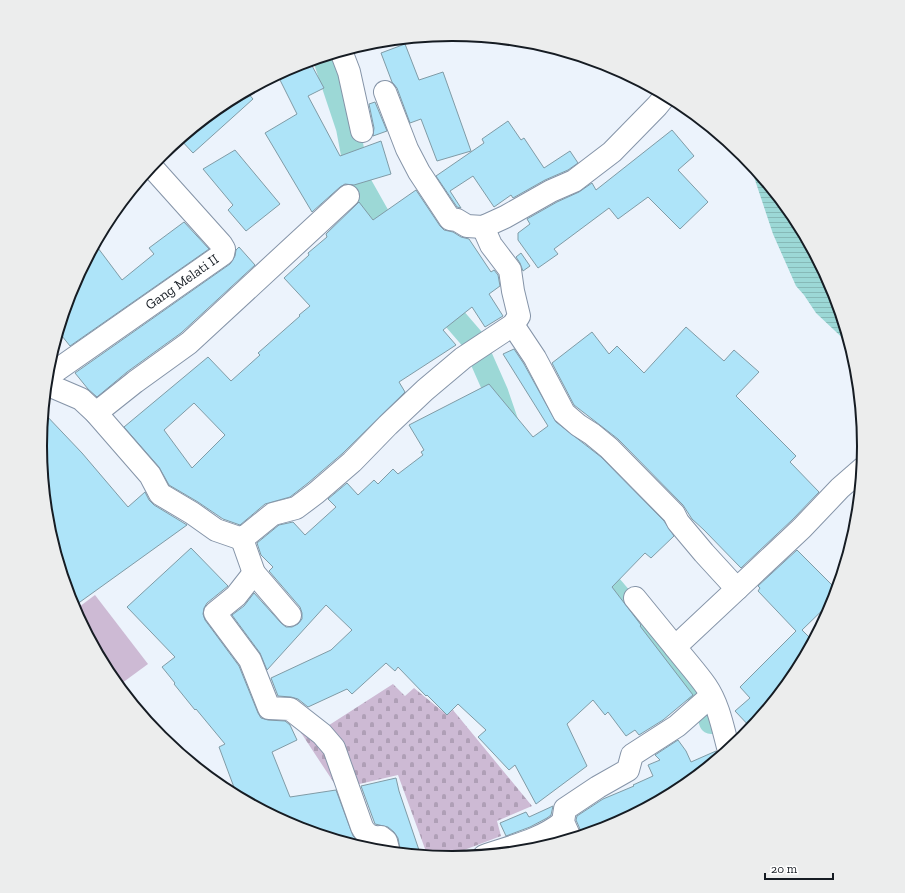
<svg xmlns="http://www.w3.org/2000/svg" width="905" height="893" viewBox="0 0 905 893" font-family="'Zilla Slab',serif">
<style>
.cemetery{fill:url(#cemetery-stones)}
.pitch{fill:#cdbad4}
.water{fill:url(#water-rules)}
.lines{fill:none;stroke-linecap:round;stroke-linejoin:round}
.canal{stroke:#9cd8d6;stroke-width:24}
.building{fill:#aee4f9;stroke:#809ba6;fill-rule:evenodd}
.minor-casing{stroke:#8594a8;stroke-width:24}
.minor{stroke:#fff;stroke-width:22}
.labels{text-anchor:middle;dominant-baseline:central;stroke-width:3;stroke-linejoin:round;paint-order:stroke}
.street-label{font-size:14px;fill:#161c23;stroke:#fff}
.rim{fill:none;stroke:#161c23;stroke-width:2}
</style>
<defs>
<pattern id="cemetery-stones" width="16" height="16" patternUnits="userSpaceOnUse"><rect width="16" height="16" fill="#cdbad4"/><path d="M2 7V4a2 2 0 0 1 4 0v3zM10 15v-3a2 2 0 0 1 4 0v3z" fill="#af9fb6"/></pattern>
<pattern id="water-rules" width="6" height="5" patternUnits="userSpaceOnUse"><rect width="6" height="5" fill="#9cd8d6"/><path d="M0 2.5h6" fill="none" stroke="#86b9b7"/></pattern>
</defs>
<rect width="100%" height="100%" fill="#ecf3fc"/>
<!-- cemetery -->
<path class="cemetery" d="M393,684L405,696L414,688L447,715L453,710L532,806L497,821L501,836L443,858L428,857L398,775L338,789L290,716L323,729Z"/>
<!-- pitch -->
<path class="pitch" d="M95,595L148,664L118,686L109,675L75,610Z"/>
<!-- water -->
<path class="water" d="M748,159L796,218L834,289L851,346L816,313L804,295L796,286L773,234Z"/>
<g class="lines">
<!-- canal -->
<g class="canal">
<path d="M324,56L348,128L358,181L380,220L396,244"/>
<path d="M435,296L473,340L496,392L507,424"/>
<path d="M594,567C622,600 650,632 676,666C689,682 706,701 711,722"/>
</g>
</g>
<!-- building -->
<g class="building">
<path d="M405,44L419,80L443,72L471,151L437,161L421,119L410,123L397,88L392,82L381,53Z"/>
<path d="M311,64L324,88L308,96L340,156L381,141L391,174L354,185L345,184L340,187L312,212L265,133L297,114L280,80Z"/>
<path d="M246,91L253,99L193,153L180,139L224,103Z"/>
<path d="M375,102L387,131L373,136L374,128L369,104Z"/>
<path d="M508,121L521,140L524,138L544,168L570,151L578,163L568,170L545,180L513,198L511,195L494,207L473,176L450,191L461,208L457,207L436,176L484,143L482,139Z"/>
<path d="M672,130L694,156L678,170L708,202L680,229L648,197L618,219L609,208L554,249L558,254L538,268L518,240V233L530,224L527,219L557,202L579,192L592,183L596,190Z"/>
<path d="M235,150L280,204L246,231L228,210L233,205L203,169Z"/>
<path d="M416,190L440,226L444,230L453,232L461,237L469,239L491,272L494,270L498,275L500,286L489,294L503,316L485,327L472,307L443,330L456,345L399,382L405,392L343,453L308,483L290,497L265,504L240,525L223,519L198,502L169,485L159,467L124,427L208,357L231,381L260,355L258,353L300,316L299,315L310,306L284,278L309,255L308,253L327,237L326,234L359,202L373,220ZM194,403L225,435L192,468L164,430Z"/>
<path d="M184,222L209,249L70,346L58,331L71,288L95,244L122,280L154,254L149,248Z"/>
<path d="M239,247L255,265L181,333L127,372L97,397L88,389L75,373L230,264L235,256L236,250Z"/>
<path d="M521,253L530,266L523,271L520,263L516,257Z"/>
<path d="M686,327L724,361L734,350L759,372L736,396L796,456L790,462L819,492L793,519L741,568L704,530L692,519L683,505L618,439L574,405L552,363L592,332L609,354L617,346L644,373Z"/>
<path d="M514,349L524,364L556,422L601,457L664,521L674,536L651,558L645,553L612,587L641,625L640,626L693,695L663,720L639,735L635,730L626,736L608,712L605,715L593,700L567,724L587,766L536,804L515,765L509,770L478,737L486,730L458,704L447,715L427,695L426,696L398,667L395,671L386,663L352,694L347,689L308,707L298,699L291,697L278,696L271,678L331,650L352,630L326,605L267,670L260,653L232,615L244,606L254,593L281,623L286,627H292L298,624L302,619V613L300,607L269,571L273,567L261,555L257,543L279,525L293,522L305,535L336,507L328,499L347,483L358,495L374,480L378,484L393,469L398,474L423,455L421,452L424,450L409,425L489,384L533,437L548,426L503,354Z"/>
<path d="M43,412L82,453L128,507L145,492L149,500L154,505L187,525L73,607L48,527L40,447Z"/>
<path d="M191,548L228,586L207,603L204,608L203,614L205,620L239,666L258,713L261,718L268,720L285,721L290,725L297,740L272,752L290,797L336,790L353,836L361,844L367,848L375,850L376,851L295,828L238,798L219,747L225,744L196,709L195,710L174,684L175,683L162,667L175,657L127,607Z"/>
<path d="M797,550L838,591L836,597L802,630L814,642L795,676L752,729L735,711L750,698L740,687L796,631L758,591L760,588L758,586Z"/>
<path d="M678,740L686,751L691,762L716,751L719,759L681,790L610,828L583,836L576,820L577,816L603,799L634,786L633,785L653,776L648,765L660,760L655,755Z"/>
<path d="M396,778L399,791L421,856L401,854L398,838L394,832L388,827L375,824L361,786Z"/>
<path d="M553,806L551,815L547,818L530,827L506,836L500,823L526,812L529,817Z"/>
</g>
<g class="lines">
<defs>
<g id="minor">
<path d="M341,51L349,72L362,131"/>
<path d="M385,92L407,149L419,172L450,219L457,220L467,226L483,227L505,217L551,191L574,181L612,152L657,106L666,95"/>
<path d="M513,325L535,358L564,413L578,425L592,434L609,448L674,514L678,522L704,553L737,589"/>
<path d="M47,377L223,254L224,249L221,244L151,166"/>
<path d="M46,384L81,399L96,413L150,475L160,494L192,513L216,530L242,539L273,514L296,508L316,493L352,462L388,425L425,390L463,358L513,325L519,316L513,291L510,270L491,245L483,227"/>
<path d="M96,413L135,382L189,343L348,196"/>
<path d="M242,539L254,573L290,615"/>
<path d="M254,573L236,596L215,613L250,660L269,708L290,709L322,734L334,748L362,827C366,835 372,838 381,837L386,841L389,853"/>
<path d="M635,598L675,647"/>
<path d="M729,751C723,729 719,705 706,686C697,673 685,660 675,647L802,528L840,488L863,468"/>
<path d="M571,840L563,822L565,809L598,787L628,770L632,755L677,726L711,696"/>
<path d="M484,856C512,846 539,841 563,822"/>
</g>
</defs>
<!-- minor casing -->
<use href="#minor" class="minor-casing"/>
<!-- minor -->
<use href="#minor" class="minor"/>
</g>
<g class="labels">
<!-- street labels -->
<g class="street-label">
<text transform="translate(182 282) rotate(-35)">Gang Melati II</text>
</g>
</g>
<!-- crop -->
<path d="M0 0H905V893H0ZM47 446a405 405 0 1 1 810 0a405 405 0 1 1-810 0Z" fill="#eceded" fill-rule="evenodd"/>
<path class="rim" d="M47 446a405 405 0 1 1 810 0a405 405 0 1 1-810 0Z"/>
<!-- scale -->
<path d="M765 873v6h68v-6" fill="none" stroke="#161c23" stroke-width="2"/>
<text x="771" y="873" font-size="12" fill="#161c23" stroke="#ffffff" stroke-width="3" paint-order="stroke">20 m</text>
</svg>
